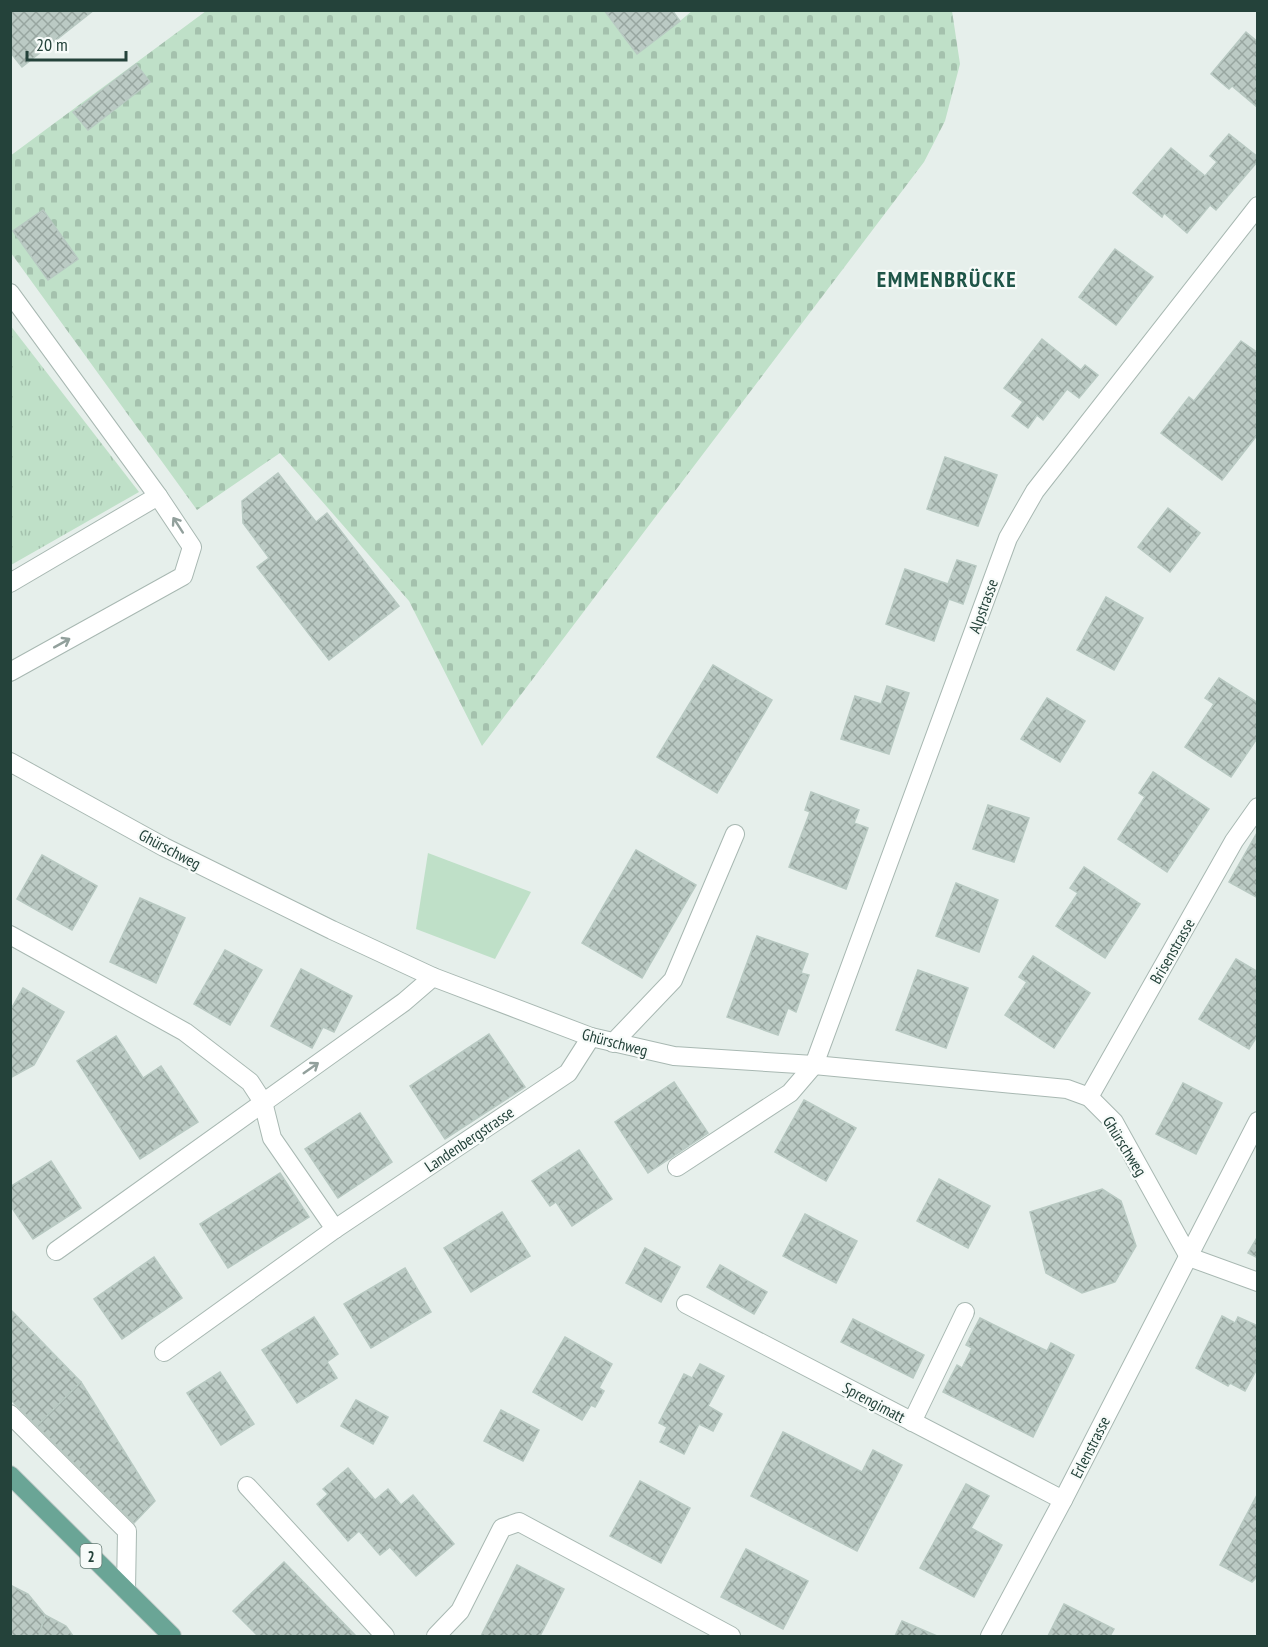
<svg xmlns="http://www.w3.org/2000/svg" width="1268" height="1647" viewBox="0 0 1268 1647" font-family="'PT Sans Narrow',sans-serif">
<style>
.grass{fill:url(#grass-tufts)}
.cemetery{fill:url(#cemetery-stones)}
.green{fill:#bfe0c8}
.building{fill:url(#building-cross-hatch);stroke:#b8c9c2;stroke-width:1.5}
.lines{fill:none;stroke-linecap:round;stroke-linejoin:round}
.minor-casing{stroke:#a8b8b2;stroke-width:20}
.major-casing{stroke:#c2cac8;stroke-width:20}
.minor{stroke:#fff;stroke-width:18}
.major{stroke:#6aa596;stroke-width:18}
.oneway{stroke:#92a09c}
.labels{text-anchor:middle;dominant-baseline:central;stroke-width:4.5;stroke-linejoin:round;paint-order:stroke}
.shield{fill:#f7fbf9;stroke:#637a73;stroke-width:1.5}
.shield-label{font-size:15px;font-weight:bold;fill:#24423a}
.street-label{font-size:16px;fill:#24423a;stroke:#f7fbf9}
.district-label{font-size:22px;font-weight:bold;letter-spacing:1.5px;fill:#1f5548;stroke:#f7fbf9}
</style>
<defs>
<pattern id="grass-tufts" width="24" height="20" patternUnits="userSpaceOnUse" patternTransform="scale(1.5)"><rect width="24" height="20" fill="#bfe0c8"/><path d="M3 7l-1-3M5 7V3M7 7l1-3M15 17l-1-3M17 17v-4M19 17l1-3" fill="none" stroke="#a4c1ad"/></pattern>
<pattern id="cemetery-stones" width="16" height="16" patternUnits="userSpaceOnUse" patternTransform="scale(1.5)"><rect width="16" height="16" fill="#bfe0c8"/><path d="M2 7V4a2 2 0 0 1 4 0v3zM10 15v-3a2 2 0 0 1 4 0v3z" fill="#a4c1ad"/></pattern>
<pattern id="building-cross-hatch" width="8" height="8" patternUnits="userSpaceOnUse" patternTransform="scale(1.5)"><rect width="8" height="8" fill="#bbcac4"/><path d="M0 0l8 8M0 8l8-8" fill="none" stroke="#98a6a0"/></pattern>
</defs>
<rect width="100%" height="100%" fill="#e6efeb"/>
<!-- grass -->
<path class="grass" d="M10,325L139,492L11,565H10Z"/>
<!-- cemetery -->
<path class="cemetery" d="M672,10L680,21L693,10L952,11L960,64L945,121L924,162L482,746L409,601L280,453L197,510L11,253L10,156L206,11Z"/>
<!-- green -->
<path class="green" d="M428,853L531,892L495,959L416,929Z"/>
<!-- building -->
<g class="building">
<path d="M10,10H94L22,67L10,52Z"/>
<path d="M604,10H672L680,21L637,54Z"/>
<path d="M1246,32L1258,42V108L1232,86L1229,89L1211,74Z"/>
<path d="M136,64L150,82L88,130L73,112Z"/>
<path d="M1229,134L1258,157V161L1216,210L1210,205L1187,233L1164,213L1162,217L1133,193L1171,148L1205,176L1217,162L1210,156Z"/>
<path d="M43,210L78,259L48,280L13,231Z"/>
<path d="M1115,249L1153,277L1116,325L1079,297Z"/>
<path d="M1042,339L1081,370L1085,365L1098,375L1079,398L1067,389L1043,420L1037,415L1028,428L1012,416L1023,402L1004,388Z"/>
<path d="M1241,341L1258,353V434L1222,480L1161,433L1189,397L1194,401Z"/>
<path d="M945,457L997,475L978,526L927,509Z"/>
<path d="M278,473L316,522L327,513L399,606L329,660L257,567L269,558L243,523L242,501Z"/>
<path d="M1168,508L1200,533L1170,572L1138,547Z"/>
<path d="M957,560L976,566L963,604L949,599L934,641L886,624L905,569L948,584Z"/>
<path d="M1106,597L1143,618L1114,670L1077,650Z"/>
<path d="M713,665L772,700L717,793L657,757Z"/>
<path d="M1219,678L1258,703V737L1231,777L1185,747L1214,704L1205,698Z"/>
<path d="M887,686L909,693L889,754L841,739L855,696L881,704Z"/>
<path d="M1047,698L1085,721L1060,762L1021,739Z"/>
<path d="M1153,772L1209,809L1167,872L1118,839L1145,797L1139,793Z"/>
<path d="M811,792L859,810L854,823L868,828L846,889L789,867L810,812L805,810Z"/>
<path d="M988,805L1029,818L1014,862L973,849Z"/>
<path d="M1258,831V898L1229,882Z"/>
<path d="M636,850L696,885L642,978L582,943Z"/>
<path d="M42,855L97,886L72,930L17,899Z"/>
<path d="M1084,867L1140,904L1105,958L1056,926L1078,893L1070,888Z"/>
<path d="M956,883L998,900L979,952L936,936Z"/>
<path d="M140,898L185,918L156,983L110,962Z"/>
<path d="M757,936L808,954L801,973L809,975L796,1012L788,1008L778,1035L727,1017Z"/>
<path d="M225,950L262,970L230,1025L194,1004Z"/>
<path d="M1033,956L1090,993L1054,1048L1005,1015L1027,982L1019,977Z"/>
<path d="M1236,959L1258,972V1035L1249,1049L1199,1019Z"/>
<path d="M301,969L352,996L334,1032L323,1027L312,1048L271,1026Z"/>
<path d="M918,970L968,988L946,1048L896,1030Z"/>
<path d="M23,988L64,1012L34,1065L10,1078V1011Z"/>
<path d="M489,1034L525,1087L445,1139L410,1086Z"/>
<path d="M116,1036L143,1078L161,1066L198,1122L140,1159L77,1061Z"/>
<path d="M674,1082L708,1133L648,1173L615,1122Z"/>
<path d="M1183,1083L1222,1103L1196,1154L1156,1134Z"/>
<path d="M804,1100L856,1128L826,1181L775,1152Z"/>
<path d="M360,1113L392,1162L338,1198L305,1149Z"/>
<path d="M579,1150L612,1199L572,1226L556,1202L550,1206L532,1181Z"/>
<path d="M51,1161L81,1208L33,1239L10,1205V1187Z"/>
<path d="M280,1173L309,1217L228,1268L200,1224Z"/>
<path d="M939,1179L990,1206L968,1248L917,1221Z"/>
<path d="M1102,1189L1121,1201L1136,1246L1115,1282L1082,1293L1046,1273L1030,1212Z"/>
<path d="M502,1212L530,1256L471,1292L444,1248Z"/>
<path d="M805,1214L857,1241L836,1283L783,1256Z"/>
<path d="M1258,1236V1258L1248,1253Z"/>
<path d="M645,1248L680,1267L661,1302L626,1283Z"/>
<path d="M154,1257L182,1298L122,1339L94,1299Z"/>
<path d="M720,1265L767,1292L754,1314L707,1287Z"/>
<path d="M405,1268L431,1312L371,1348L344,1304Z"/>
<path d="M10,1309L81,1382L37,1426L10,1399Z"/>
<path d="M1222,1316L1235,1323L1238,1317L1258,1326V1367L1245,1391L1230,1383L1228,1386L1196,1368Z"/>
<path d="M314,1317L338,1354L327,1362L337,1378L297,1403L262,1350Z"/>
<path d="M980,1318L1047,1351L1051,1343L1074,1355L1033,1437L943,1392L957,1365L962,1368L972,1348L966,1345Z"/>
<path d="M853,1319L924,1355L913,1378L841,1342Z"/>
<path d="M565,1337L612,1364L599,1388L604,1391L595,1407L591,1405L582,1420L533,1392Z"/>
<path d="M700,1364L724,1376L708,1406L722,1414L713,1431L699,1424L684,1454L660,1442L667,1427L659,1423L684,1374L692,1378Z"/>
<path d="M220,1372L254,1424L221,1445L187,1393Z"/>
<path d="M81,1382L155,1501L134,1523L37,1426Z"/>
<path d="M356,1400L388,1417L373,1444L341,1426Z"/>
<path d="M501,1410L539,1430L523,1461L484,1441Z"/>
<path d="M783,1432L862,1472L873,1450L902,1465L857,1551L751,1496Z"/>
<path d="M348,1468L375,1500L388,1489L401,1505L413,1495L454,1544L416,1576L390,1547L380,1555L359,1531L348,1541L317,1504L328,1494L323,1489Z"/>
<path d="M640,1481L690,1508L661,1563L610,1536Z"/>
<path d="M966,1484L989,1496L971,1528L1002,1545L974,1597L920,1568Z"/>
<path d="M1258,1493V1576L1252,1582L1220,1565Z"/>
<path d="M746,1549L808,1581L783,1629L721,1597Z"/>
<path d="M284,1562L356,1636H258L233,1611Z"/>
<path d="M517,1565L564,1589L540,1636H481Z"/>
<path d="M10,1585L28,1594L45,1615L39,1636H10Z"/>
<path d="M1064,1604L1114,1629L1110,1636H1048Z"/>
<path d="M45,1615L66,1626L73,1636H39Z"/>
<path d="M902,1621L937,1636H895Z"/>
</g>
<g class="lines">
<defs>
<g id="minor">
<path d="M10,293L158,496"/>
<path d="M10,583L158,496L192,547L183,576L10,672"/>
<path d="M10,762L164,847L332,930L433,977L591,1037L674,1056L814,1065L1067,1089L1089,1097L1114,1122L1189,1257L1258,1282"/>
<path d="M10,935L185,1032L250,1082L263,1102L272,1138L335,1229"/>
<path d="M613,1043L673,980L735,834"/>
<path d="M1089,1097L1234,841L1258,807"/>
<path d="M677,1167L790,1093L814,1065L1008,538L1035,491L1258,206"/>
<path d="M56,1251L404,1002L433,977"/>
<path d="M686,1304L1063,1500"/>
<path d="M164,1352L335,1229L568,1073L591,1037"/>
<path d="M10,1414L127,1531L126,1590"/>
<path d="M912,1422L965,1312"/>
<path d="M247,1486L385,1636"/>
<path d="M436,1636L460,1611L502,1528L519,1522L731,1636"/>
<path d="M990,1636L1063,1500L1258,1121"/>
</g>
<path id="major" d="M10,1475L172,1636"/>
</defs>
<!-- minor casing -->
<use href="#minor" class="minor-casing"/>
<!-- major casing -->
<use href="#major" class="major-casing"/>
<!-- minor -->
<use href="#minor" class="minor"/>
<!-- major -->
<use href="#major" class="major"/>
</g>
<!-- one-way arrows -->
<defs><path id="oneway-shaft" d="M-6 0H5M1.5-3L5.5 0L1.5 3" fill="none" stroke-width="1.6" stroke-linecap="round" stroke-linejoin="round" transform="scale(1.5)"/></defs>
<g class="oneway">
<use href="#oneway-shaft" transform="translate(178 525) rotate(-123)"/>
<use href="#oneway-shaft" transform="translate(62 643) rotate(-29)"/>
<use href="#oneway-shaft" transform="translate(311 1068) rotate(-35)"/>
</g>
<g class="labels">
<!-- shield labels -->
<rect class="shield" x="80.5" y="1544" width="21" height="24" rx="4.5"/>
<g class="shield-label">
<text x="91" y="1556">2</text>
</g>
<!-- street labels -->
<g class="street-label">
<text transform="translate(983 606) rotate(-70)">Alpstrasse</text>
<text transform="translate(170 849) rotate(28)">Ghürschweg</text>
<text transform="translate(1172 951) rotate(-60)">Brisenstrasse</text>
<text transform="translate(615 1042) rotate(15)">Ghürschweg</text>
<text transform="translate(469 1139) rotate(-34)">Landenbergstrasse</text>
<text transform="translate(1125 1146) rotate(58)">Ghürschweg</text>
<text transform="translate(874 1402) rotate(28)">Sprengimatt</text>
<text transform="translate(1090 1447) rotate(-63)">Erlenstrasse</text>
</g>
<!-- district labels -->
<g class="district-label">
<text x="947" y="279">EMMENBRÜCKE</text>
</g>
</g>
<!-- border -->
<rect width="1268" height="1647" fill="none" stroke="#24423a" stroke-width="24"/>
<!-- scale -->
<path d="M27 51v9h99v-9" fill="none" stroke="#24423a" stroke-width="3"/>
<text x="36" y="51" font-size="18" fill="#24423a" stroke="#f7fbf9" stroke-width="4.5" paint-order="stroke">20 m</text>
</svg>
